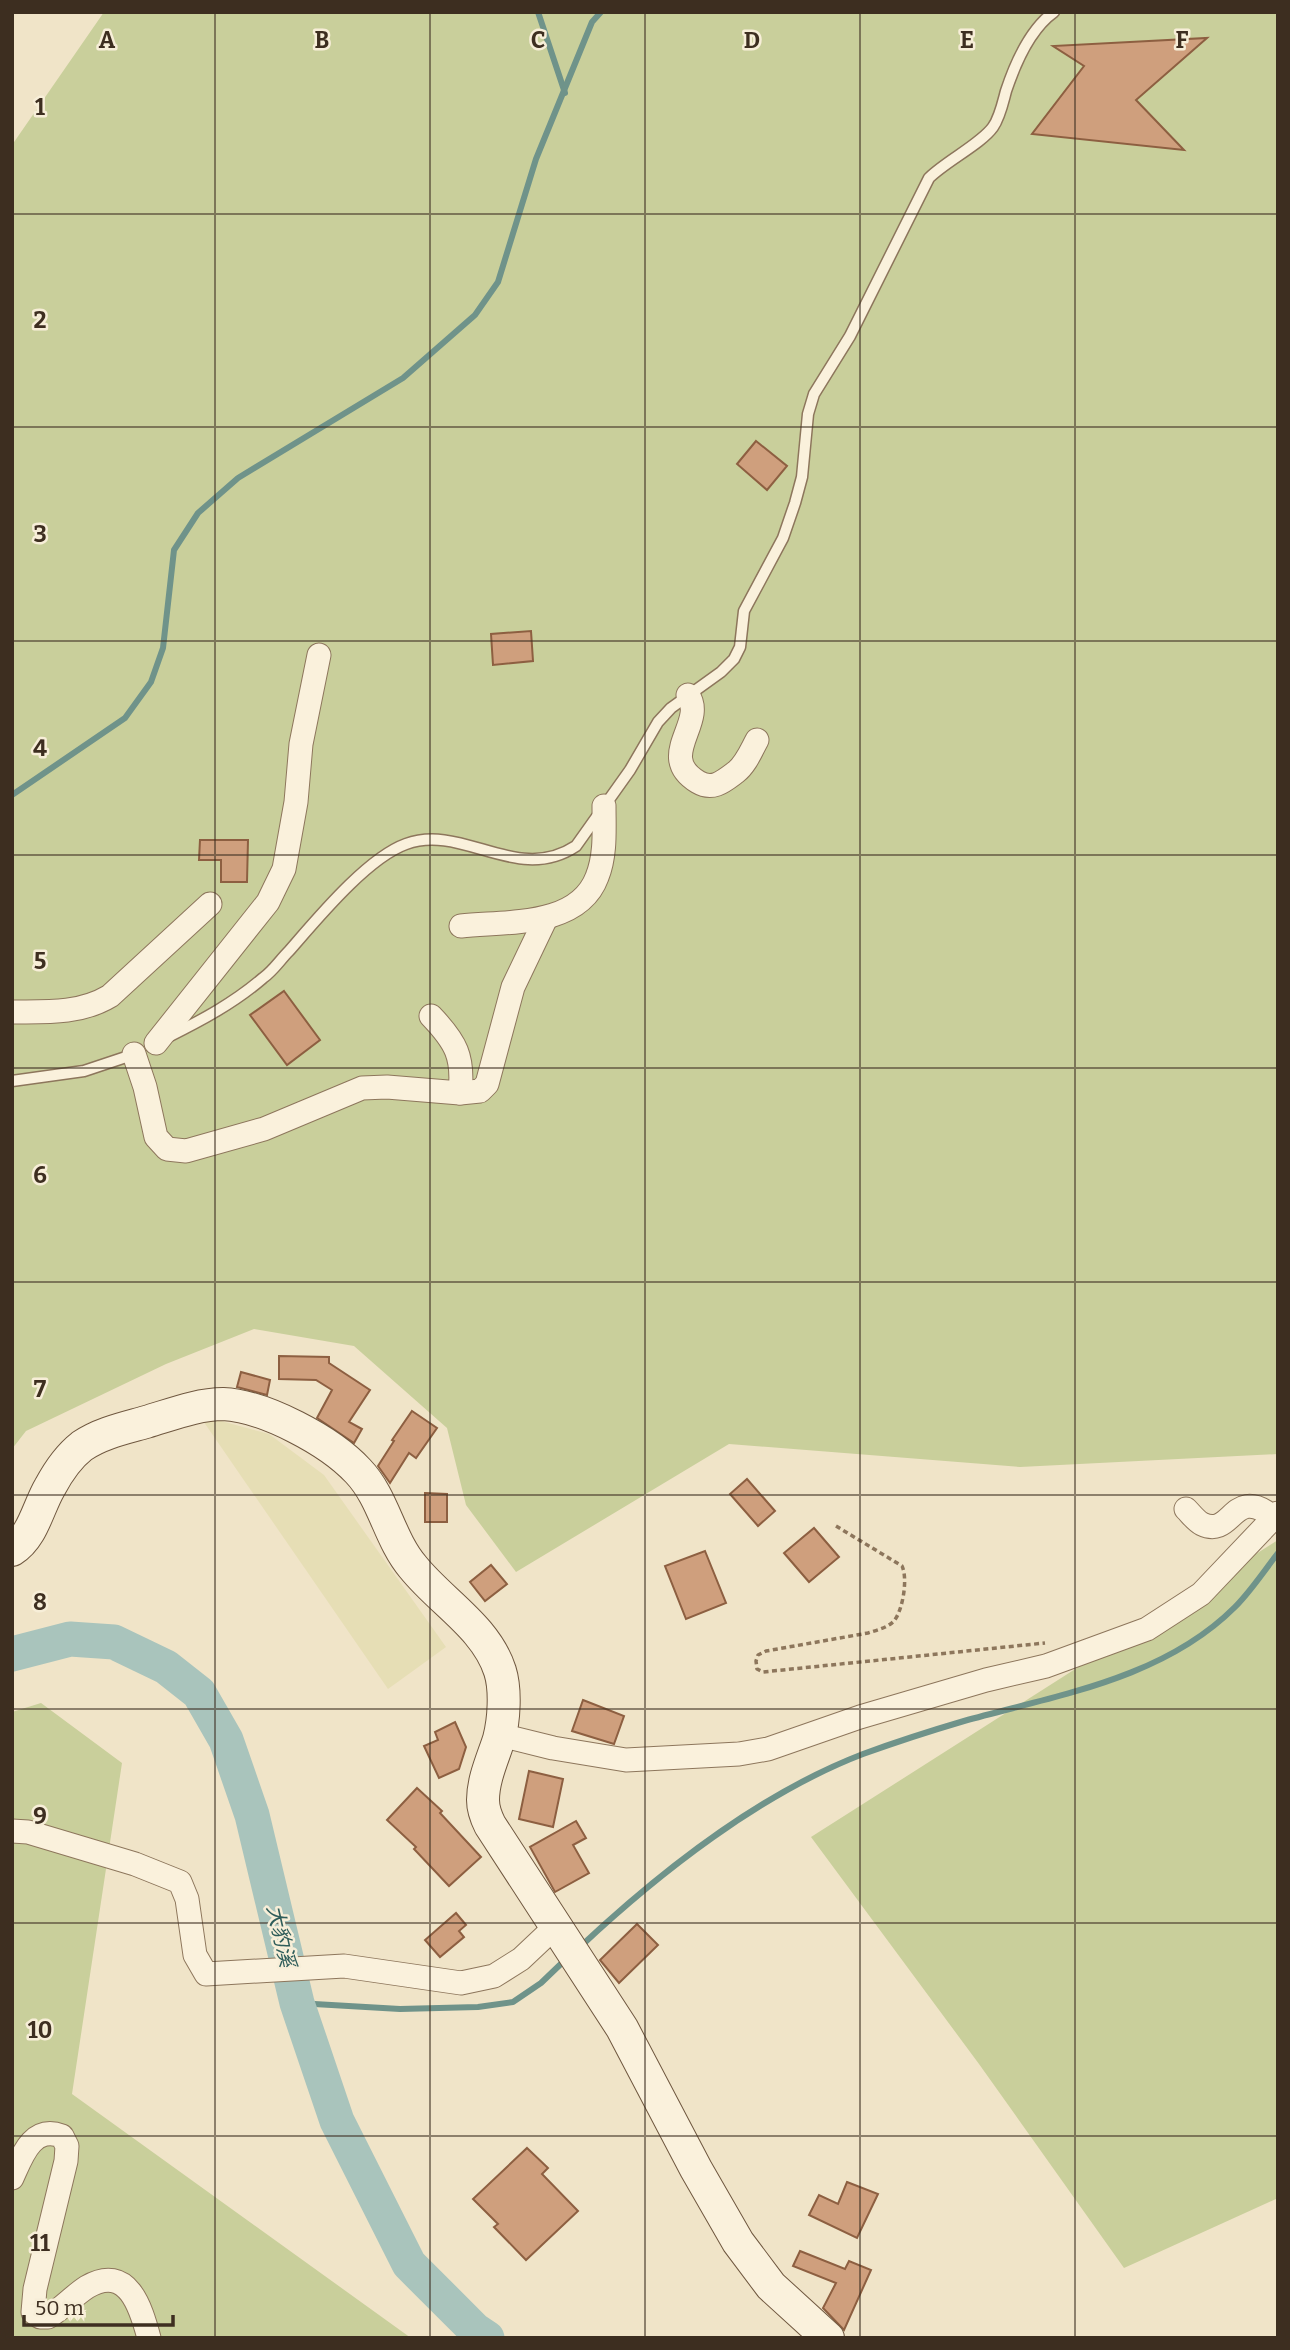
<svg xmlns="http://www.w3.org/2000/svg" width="1290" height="2350" viewBox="0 0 1290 2350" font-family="Bitter,'Noto Sans TC',serif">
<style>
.farmland{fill:#e6deb5}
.green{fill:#c9cf9b}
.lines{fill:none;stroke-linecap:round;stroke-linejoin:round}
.stream{stroke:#6f938a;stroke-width:6}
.river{stroke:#a9c4bc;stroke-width:35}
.building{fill:#cf9f7d;stroke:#8d5f41;stroke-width:2}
.lane-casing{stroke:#8d765c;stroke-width:13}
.street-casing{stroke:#8d765c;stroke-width:25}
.secondary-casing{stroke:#6f573f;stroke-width:34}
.path{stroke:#8d765c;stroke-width:3.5;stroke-dasharray:5 3.5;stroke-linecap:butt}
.lane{stroke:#faf1dc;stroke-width:10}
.street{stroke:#faf1dc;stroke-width:23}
.secondary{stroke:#faf1dc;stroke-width:32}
.grid{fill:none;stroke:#3d2e20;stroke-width:2;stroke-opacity:0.55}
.labels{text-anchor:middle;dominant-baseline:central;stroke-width:5;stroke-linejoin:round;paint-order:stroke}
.water-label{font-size:21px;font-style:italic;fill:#2f5d5a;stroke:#f7eed8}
.grid-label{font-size:23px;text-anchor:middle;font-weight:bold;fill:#3d2e20;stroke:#f7eed8;stroke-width:5;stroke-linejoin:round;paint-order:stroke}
</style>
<rect width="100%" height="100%" fill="#f0e4c8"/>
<!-- farmland -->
<path class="farmland" d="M199,1415L269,1434L324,1475L446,1647L388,1689Z"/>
<!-- green -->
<g class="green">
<path d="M104,12H1278V1454L1020,1467L729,1444L516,1572L466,1505L447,1428L354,1346L254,1329L166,1364L26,1431L12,1449V145Z"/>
<path d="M1278,1540V2198L1124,2268L979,2064L811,1837Z"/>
<path d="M41,1703L122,1763L72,2094L411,2338H12V1712Z"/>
</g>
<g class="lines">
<!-- stream -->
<g class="stream">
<path d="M538,12L565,93"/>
<path d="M12,795L125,718L151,682L163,648L174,550L198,513L238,478L403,378L475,315L498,282L536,159L592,22L601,12"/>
<path d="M580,1947C659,1873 761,1793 863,1754C896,1742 930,1731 964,1721C1057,1695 1163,1679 1235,1607C1251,1591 1264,1571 1278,1553"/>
<path d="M297,2003L400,2009L478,2007L513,2002L541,1983L566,1959"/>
</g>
<!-- river -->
<path class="river" d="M12,1654L70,1639L114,1642L166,1667L199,1693L226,1740L252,1815L297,2003L337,2121L409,2264L475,2330L487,2338"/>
</g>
<!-- building -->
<g class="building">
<path d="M1207,38L1136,100L1184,150L1032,134L1084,66L1053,46Z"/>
<path d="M756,441L787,466L767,490L737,464Z"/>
<path d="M531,631L533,661L493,665L491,634Z"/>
<path d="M200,840H248L247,882H221V860H199Z"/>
<path d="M284,991L320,1040L287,1065L250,1015Z"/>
<path d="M279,1356L329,1357V1363L370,1390L349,1422L362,1429L354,1443L317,1418L332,1390L316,1380L279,1379Z"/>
<path d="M241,1372L270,1380L267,1395L237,1387Z"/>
<path d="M412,1411L437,1428L416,1458L409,1453L390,1483L378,1466L394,1441L392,1440Z"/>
<path d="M747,1479L775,1511L758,1526L730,1494Z"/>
<path d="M425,1493L447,1494V1522H425Z"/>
<path d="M814,1528L839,1557L809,1582L784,1553Z"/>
<path d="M705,1551L726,1603L686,1619L665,1566Z"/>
<path d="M491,1565L507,1584L485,1601L470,1582Z"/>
<path d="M583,1700L624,1716L614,1744L572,1731Z"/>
<path d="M455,1722L466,1747L459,1769L439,1778L424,1746L438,1740L435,1732Z"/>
<path d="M529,1771L563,1779L553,1827L519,1819Z"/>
<path d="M417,1788L442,1811L440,1813L481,1857L449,1886L414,1849L416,1847L387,1820Z"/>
<path d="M576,1821L586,1838L573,1845L589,1873L555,1892L530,1847Z"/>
<path d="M456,1913L466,1925L459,1931L464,1937L440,1957L425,1940Z"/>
<path d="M637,1924L658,1945L619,1983L600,1960Z"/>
<path d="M527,2148L548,2168L542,2174L578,2211L526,2260L494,2227L498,2224L473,2199Z"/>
<path d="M847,2182L878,2194L857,2238L809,2215L819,2195L838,2204Z"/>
<path d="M800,2251L845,2269L849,2261L871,2270L844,2330L823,2308L836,2283L793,2266Z"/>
</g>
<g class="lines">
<defs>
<g id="lane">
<path d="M168,1037C202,1020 234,1003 263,978C273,971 280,960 289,951C317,919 367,858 406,844C463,823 517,885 576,846L630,770L658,722L671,708L721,672L734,659L740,647L744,611L783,538L795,503L802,477L808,414L814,394L850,336L929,178C946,161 981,144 993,127C1000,117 1003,102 1006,91C1015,64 1030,29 1054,12"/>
<path d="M12,1081L84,1071L135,1054"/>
</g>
<g id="street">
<path d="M688,695C707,723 655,756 698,782C713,791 724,781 736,772C746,764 751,751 757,740"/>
<path d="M461,926C505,921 578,928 597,877C606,855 604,829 604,806"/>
<path d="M12,1012C46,1012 80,1014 110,996L210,904"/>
<path d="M431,1016C456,1042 464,1057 460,1093"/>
<path d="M156,1043L268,902L284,869L296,802L301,744L319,655"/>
<path d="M134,1054L145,1087L156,1137L167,1149L186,1151L264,1129L362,1088L387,1087L460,1093L480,1091L487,1084L513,987L546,918"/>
<path d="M1186,1509C1191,1514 1196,1521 1202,1524C1233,1539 1232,1484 1273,1517"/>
<path d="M500,1735L553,1748L626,1760L739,1754L768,1749L860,1717L986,1680L1046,1666L1147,1629L1201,1594L1278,1513"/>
<path d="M12,1831L28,1832L135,1864L180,1882L187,1899L195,1955L206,1974L344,1966L461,1983L494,1976L521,1959L556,1926"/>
<path d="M12,2178C22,2156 32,2125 62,2136L67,2146L66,2161L35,2289L33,2312L40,2317H48C62,2309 73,2296 87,2287C128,2263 141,2308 149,2338"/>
</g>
<path id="secondary" d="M12,1550C33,1537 38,1507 50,1487C58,1472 68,1457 82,1446C101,1433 125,1428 146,1422C170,1415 198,1404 223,1404C265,1406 330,1441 358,1471C384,1498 389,1539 413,1567C441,1602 486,1627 500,1671C506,1690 504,1720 499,1739C493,1758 483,1779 483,1800C483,1809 486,1817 490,1825L622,2028L696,2169L738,2242L771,2286L828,2338"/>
</defs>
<!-- lane casing -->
<use href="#lane" class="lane-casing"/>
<!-- street casing -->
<use href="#street" class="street-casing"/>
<!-- secondary casing -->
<use href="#secondary" class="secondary-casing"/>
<!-- path -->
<path class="path" d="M836,1526L902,1566C908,1578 903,1610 894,1621C887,1628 877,1630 868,1633L766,1651L758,1655L756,1661L757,1669L763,1672L1045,1643"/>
<!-- lane -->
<use href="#lane" class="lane"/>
<!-- street -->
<use href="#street" class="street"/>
<!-- secondary -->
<use href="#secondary" class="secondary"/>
</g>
<!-- grid -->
<path class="grid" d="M215,12V2338M430,12V2338M645,12V2338M860,12V2338M1075,12V2338M12,214H1278M12,427H1278M12,641H1278M12,855H1278M12,1068H1278M12,1282H1278M12,1495H1278M12,1709H1278M12,1923H1278M12,2136H1278"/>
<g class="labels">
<!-- water labels -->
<g class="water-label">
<text transform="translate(281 1936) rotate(77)">大豹溪</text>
</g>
</g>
<g class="grid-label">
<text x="107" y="48">A</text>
<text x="322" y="48">B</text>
<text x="538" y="48">C</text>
<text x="752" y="48">D</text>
<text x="967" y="48">E</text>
<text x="1182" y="48">F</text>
<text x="40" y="115">1</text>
<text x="40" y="328">2</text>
<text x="40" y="542">3</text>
<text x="40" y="756">4</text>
<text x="40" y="969">5</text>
<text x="40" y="1183">6</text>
<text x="40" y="1397">7</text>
<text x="40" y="1610">8</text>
<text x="40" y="1824">9</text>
<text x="40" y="2038">10</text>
<text x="40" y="2251">11</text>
</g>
<!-- border -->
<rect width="1290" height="2350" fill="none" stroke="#3d2e20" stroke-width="28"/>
<!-- scale -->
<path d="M24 2315v10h149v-10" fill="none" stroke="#3d2e20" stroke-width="3.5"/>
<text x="35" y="2315" font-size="21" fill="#3d2e20" stroke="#f7eed8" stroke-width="5" paint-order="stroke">50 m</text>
</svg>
